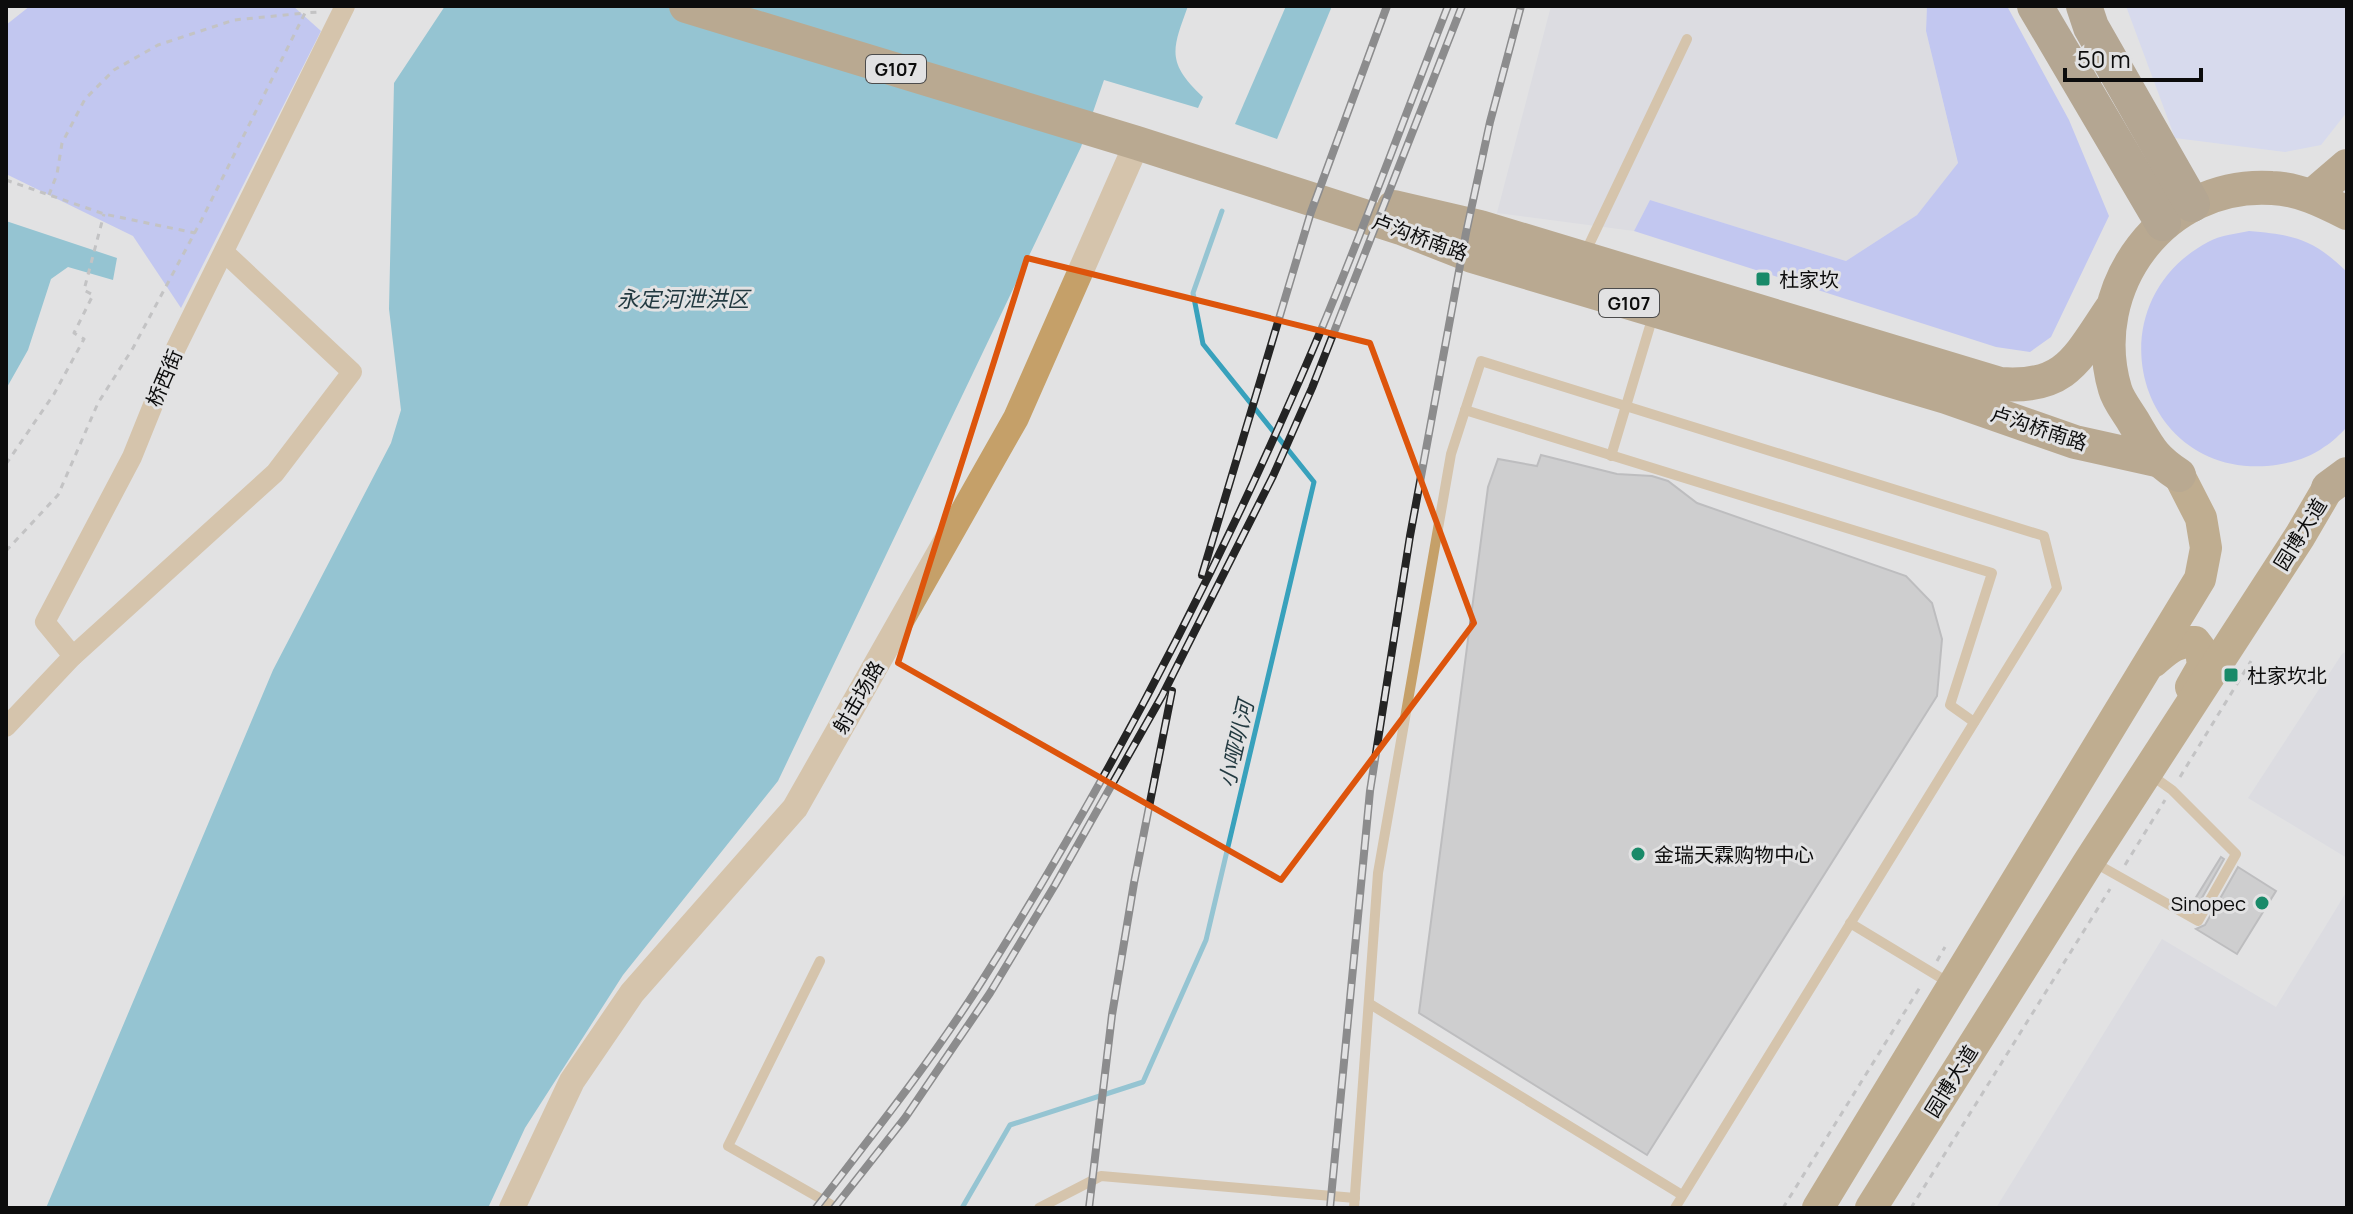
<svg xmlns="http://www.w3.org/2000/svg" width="2353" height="1214" viewBox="0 0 2353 1214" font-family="Manrope,'Noto Sans SC',sans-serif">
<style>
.built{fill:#d4d5de}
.green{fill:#c9d0f9}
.forest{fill:#9ca6fe}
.water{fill:#38a1bc}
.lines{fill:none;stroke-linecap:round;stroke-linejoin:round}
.stream{stroke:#38a1bc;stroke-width:5}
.building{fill:#b5b5b6;stroke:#919192;stroke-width:2}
.path{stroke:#9d9d9e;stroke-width:3;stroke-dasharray:6 6;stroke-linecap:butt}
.service{stroke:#c5a069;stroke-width:10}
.minor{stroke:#c5a069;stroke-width:20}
.tertiary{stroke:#c5a069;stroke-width:26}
.primary{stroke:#956d2c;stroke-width:32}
.trunk{stroke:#88652e;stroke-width:34}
.motorway{stroke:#7c5d2f;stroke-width:36}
.rail-casing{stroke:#242424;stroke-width:8}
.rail{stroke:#e2e2e3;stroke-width:5;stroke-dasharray:15;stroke-linecap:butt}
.marked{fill:none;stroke:#dd550c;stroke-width:6;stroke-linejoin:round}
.poi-dot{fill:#198a69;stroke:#e2e2e3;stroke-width:3}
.labels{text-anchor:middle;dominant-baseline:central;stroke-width:6;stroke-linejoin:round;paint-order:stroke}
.shield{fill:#e2e2e3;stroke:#4c4c4c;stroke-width:2}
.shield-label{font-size:18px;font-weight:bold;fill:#0c0c0c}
.street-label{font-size:20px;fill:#0c0c0c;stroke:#e2e2e3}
.poi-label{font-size:20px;fill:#0c0c0c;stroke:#e2e2e3;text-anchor:start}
.water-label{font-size:22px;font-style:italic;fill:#233a41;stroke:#e2e2e3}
</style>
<rect width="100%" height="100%" fill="#e2e2e3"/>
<!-- built -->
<g class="built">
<path d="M1551,6H1927L1926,31L1958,164L1917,215L1846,261L1650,200L1634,231L1497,213Z"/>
<path d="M2347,651V858L2248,798L2342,654Z"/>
<path d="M2347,891V1208H1996L2162,939L2276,1007Z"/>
</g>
<!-- green -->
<path class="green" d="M2126,6H2347V112L2321,145L2285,152L2175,138Z"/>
<!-- forest -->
<g class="forest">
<path d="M30,6H293L321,31L181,308L133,236L6,174V25Z"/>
<path d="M1927,6H2007L2069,120L2109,216L2051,337L2030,352L1996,347L1634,231L1650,200L1846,261L1917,215L1958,163L1926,31Z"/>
<path d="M2249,231C2295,235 2313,239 2347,272V427C2340,434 2333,442 2324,447C2308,459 2287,464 2267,466C2137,475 2092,304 2208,242C2220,235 2236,234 2249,231Z"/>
</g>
<!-- water -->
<g class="water">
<path d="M445,6H1188C1172,50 1166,62 1203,97L1198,108L1104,80L1081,147L778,781L623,975L525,1128L488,1208H46L273,670L391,443L401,410L389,309L394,83Z"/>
<path d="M1286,6H1332L1277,139L1235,124Z"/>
<path d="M6,221L117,258L113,280L68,267L51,279L28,350L6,389Z"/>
</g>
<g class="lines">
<!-- stream -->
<path class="stream" d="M962,1208L1010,1125L1143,1082L1206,940L1314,482L1203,344L1193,293L1222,211"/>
</g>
<!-- building -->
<g class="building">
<path d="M1541,455L1617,474L1652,476L1668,481L1697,503L1906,576L1932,603L1942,639L1937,696L1647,1155L1419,1013L1488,487L1498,459L1537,466Z"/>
<path d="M2221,857L2224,859L2195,910L2190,907Z"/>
<path d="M2238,867L2276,891L2237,954L2196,929L2205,925Z"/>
</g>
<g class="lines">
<!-- path -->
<g class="path">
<path d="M6,180L104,214L195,233"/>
<path d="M49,195L57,174L62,143L85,99L114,70L158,45L234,20L305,13"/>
<path d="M6,464L54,394L84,339L74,333L93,295L84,290L104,214"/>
<path d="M6,551L58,495L98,403L133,348L201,221L305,13L319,12"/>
<path d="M2180,777L2251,661"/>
<path d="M2125,865L2165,800"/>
<path d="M1937,961L1945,947"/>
<path d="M1783,1208L1922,984"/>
<path d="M1911,1208L2110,889"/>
</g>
<!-- service -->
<g class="service">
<path d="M1585,253L1687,39"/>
<path d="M1465,410L1992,573L1950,705L1974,722"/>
<path d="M1611,456L1653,316"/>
<path d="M2095,863L2198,921L2236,854L2172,790L2151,775"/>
<path d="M1850,923L1951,984"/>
<path d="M820,961L728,1146L837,1208"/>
<path d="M1370,1004L1682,1195"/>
<path d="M1039,1208L1101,1176L1355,1198"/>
<path d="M1354,1208L1378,873L1451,454L1481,361L2044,536L2057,588L1675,1208"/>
</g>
<!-- minor -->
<g class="minor">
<path d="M73,656L275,473L352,372L224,252"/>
<path d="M6,727L73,656L45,622L132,457L176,348L345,6"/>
</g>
<!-- tertiary -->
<path class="tertiary" d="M512,1208L572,1081L632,993L795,808L1016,418L1137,143"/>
<!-- primary -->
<g class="primary">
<path d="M2154,661C2168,649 2176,641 2195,642L2201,650L2203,666L2191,687"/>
<path d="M1818,1208L2200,579L2206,548L2201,518L2179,475"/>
<path d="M1871,1208L2090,860L2300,536L2328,488"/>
</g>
<!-- trunk -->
<g class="trunk">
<path d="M686,6L1137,143L1401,228L1472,256L1946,397L2075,442L2156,460"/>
<path d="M2312,196L2347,166"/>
<path d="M1394,207L1480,227L2000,384C2066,389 2077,359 2111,309"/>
<path d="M2179,475C2153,458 2149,448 2133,421C2127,411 2118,400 2115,389C2085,287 2164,181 2272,188C2299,189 2323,201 2347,213"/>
<path d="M2328,488L2347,474"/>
</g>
<!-- motorway -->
<g class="motorway">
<path d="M2035,6L2163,223"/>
<path d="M2084,6L2091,27L2192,204"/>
</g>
<defs>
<g id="rail">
<path d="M1202,575L1311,212L1387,6"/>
<path d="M816,1208C873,1134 932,1060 982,981C1100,794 1204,597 1293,395C1350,267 1397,136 1448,6"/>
<path d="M834,1208L905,1118L990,993L1055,885L1162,696L1273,476L1312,388L1462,6"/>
<path d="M1089,1208L1112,1015L1134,883L1172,691"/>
<path d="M1330,1208L1370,791L1410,536L1466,233L1490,122L1521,6"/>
</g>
</defs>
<!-- rail casing -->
<use href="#rail" class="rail-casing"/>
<!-- rail -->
<use href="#rail" class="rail"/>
</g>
<!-- marked area -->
<path d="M0 0H2353V1214H0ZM1027,258L1370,343L1474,623L1281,880L898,663Z" fill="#e2e2e3" fill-opacity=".55" fill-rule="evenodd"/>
<path class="marked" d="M1027,258L1370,343L1474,623L1281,880L898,663Z"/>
<!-- markers -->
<g class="poi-dot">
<rect x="1755" y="271" width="16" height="16" rx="4"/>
<rect x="2223" y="667" width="16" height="16" rx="4"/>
<circle cx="1638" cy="854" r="8"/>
<circle cx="2262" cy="903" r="8"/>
</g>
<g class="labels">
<!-- shield labels -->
<g class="shield">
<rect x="866" y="55" width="60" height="28" rx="6"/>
<rect x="1599" y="289" width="60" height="28" rx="6"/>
</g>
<g class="shield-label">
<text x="896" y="69">G107</text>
<text x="1629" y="303">G107</text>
</g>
<!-- street labels -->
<g class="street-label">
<text transform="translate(1420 237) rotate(20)">卢沟桥南路</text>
<text transform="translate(164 378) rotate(-67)">桥西街</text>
<text transform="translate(2039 428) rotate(18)">卢沟桥南路</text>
<text transform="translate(2300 534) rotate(-58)">园博大道</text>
<text transform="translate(858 697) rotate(-60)">射击场路</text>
<text transform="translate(1951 1081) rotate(-58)">园博大道</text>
</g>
<!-- poi labels -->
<g class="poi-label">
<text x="1779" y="279">杜家坎</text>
<text x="2247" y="675">杜家坎北</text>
<text x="1654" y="854">金瑞天霖购物中心</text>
<text x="2246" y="903" text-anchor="end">Sinopec</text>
</g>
<!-- water labels -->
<g class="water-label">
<text x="683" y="299">永定河泄洪区</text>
<text transform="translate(1236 744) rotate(-77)">小哑叭河</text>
</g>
</g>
<!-- border -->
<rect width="2353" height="1214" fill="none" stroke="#0c0c0c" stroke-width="16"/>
<!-- scale -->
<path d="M2065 68v12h136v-12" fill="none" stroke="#0c0c0c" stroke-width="4"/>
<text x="2077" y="68" font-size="24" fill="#0c0c0c" stroke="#e2e2e3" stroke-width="6" paint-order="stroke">50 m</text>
</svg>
